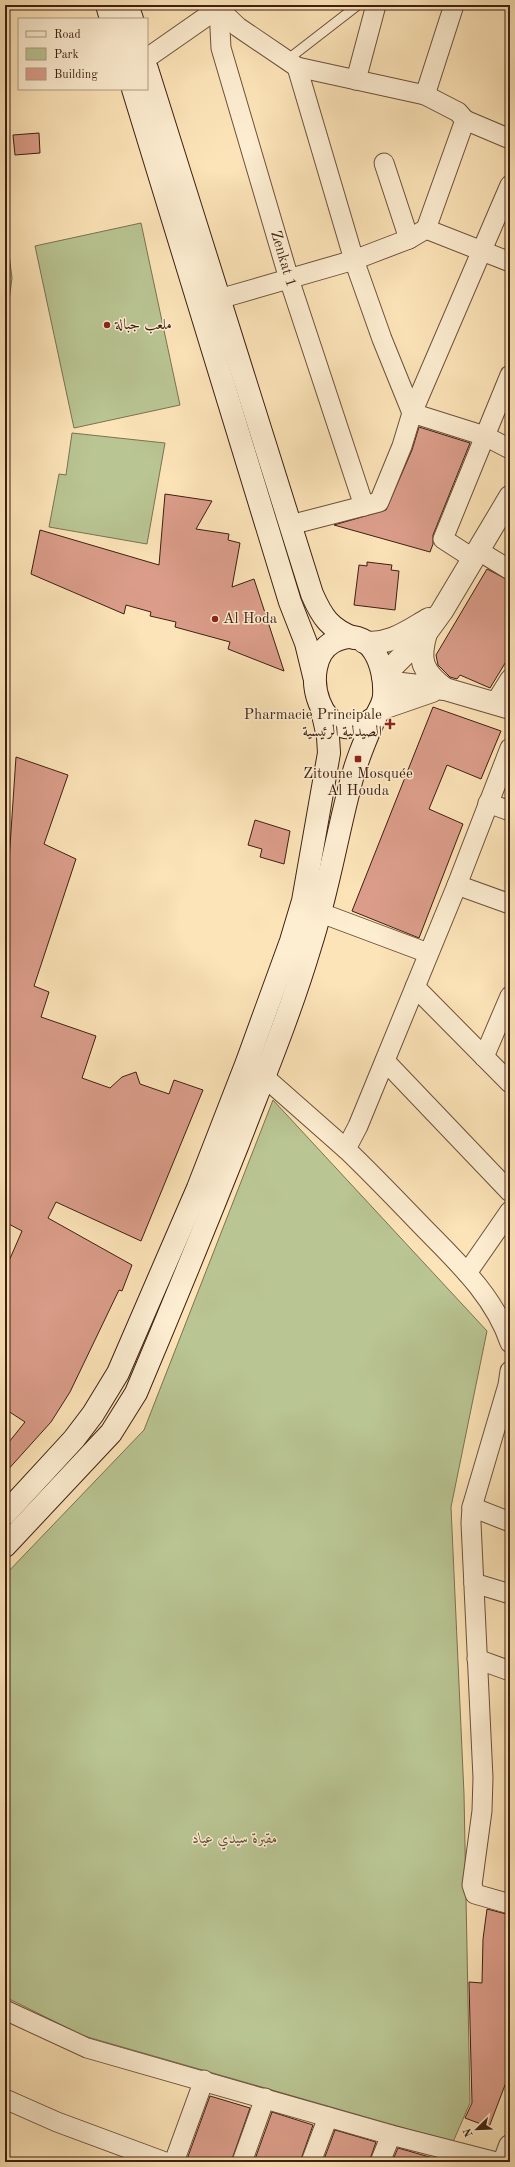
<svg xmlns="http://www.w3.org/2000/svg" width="515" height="2167" viewBox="0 0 515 2167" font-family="'Old Standard TT',Amiri,serif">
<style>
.green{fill:#b9c593;stroke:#7b7252}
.building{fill:#db9d8a;stroke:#3d1f11}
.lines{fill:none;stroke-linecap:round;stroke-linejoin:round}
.service-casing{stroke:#6d503b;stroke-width:11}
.minor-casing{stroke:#6d503b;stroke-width:21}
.tertiary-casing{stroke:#6d503b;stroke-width:24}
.secondary-casing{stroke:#3d1f11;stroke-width:24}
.service{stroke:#fdedd1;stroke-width:9}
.minor{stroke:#fdedd1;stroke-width:19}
.tertiary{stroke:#fdedd1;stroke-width:22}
.secondary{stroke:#fdedd1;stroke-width:22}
.poi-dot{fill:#8f2418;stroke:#fdedd1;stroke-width:1.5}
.labels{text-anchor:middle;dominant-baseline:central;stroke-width:3;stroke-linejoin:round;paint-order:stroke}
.street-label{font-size:15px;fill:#3d1f11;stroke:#fdedd1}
.poi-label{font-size:15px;fill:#3d1f11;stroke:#fdedd1;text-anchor:start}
.park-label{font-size:15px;font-style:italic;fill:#625138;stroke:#fdedd1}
</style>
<rect width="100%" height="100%" fill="#fce4b8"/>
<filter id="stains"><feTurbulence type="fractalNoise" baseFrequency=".005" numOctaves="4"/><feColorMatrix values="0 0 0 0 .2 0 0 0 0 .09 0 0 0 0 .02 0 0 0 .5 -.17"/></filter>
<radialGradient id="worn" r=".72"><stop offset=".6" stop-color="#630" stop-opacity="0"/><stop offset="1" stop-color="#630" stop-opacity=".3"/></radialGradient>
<!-- green -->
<g class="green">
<path d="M141,223L180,405L74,428L35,246Z"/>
<path d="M5,224L12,278L5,331Z"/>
<path d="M72,433L165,443L147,544L49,527L59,474L66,475Z"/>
<path d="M273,1100L487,1331L451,1507L464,1794L470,2103L453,2142L84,2036L5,1997V1575L144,1430Z"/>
</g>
<!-- building -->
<g class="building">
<path d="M39,133L40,153L15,155L13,135Z"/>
<path d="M419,427L470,443L433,535V544L430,552L334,525L386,510L412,450Z"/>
<path d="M165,494L212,501L196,529L229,534L228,540L240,543L232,587L254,579L284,671L228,649L230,642L175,627L176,622L150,616L151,612L126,605L124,614L31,574L40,530L159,565Z"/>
<path d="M367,562L392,565L391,570L399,571L395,610L354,605L359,565L367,566Z"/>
<path d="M487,569L510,581V655L490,688L460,675L457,679L450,677L438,665L436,655Z"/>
<path d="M433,707L501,731L481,779L447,765L429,809L463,824L419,938L352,911Z"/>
<path d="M16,757L68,775L44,844L76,859L34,986L49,992L41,1017L96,1036L82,1078L110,1088L122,1077L136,1072L140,1084L169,1094L174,1080L203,1090L141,1241L56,1202L48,1218L132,1265L122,1291L119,1290L70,1392L51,1422L5,1473V1447L25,1422L5,1409V1270L22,1231L5,1222V921Z"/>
<path d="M255,820L290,831L284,864L260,857L262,849L248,845Z"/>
<path d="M487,1909L510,1915V2072L489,2127L465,2118L472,2103L469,1982L482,1983L483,1939Z"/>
<path d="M210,2096L250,2108L231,2162H186Z"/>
<path d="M272,2112L313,2125L300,2162H254Z"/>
<path d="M335,2130L376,2142L369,2162H323Z"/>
<path d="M398,2148L433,2158V2162H392Z"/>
</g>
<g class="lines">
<defs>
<path id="service" d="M287,60L358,5"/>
<g id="minor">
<path d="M217,5L219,9L238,27L297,67L425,95L454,5"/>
<path id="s1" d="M219,9L221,48L289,279L364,506"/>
<path d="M147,58L223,5"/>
<path d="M297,67L354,260L382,339L412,413L485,436L510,375"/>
<path d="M356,80L376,5"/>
<path d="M425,95L458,112L465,120L426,229L510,262"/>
<path d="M465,120L510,139"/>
<path d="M384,163L409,239"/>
<path d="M219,299L354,260L409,239L426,229"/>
<path d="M290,525L379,502L402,446L412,413L510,185"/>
<path d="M479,551L510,570"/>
<path d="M474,559L443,539L485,436L510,449"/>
<path d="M495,703L510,679"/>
<path d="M510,748L457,885L358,1126L346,1149C372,1174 396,1199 421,1225C455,1260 494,1295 510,1343"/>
<path d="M488,803L510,811"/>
<path d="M457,885L510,904"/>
<path d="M321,913L428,953"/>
<path d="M415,987L510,1083"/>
<path d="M484,1057L510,996"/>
<path d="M385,1061L510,1192"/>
<path d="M253,1067L346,1149"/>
<path d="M467,1273L510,1211"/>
<path d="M510,1371L508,1385L472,1507L471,1523L483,1778L482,1811L472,1885L475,1894L510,1904"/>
<path d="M472,1507L510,1522"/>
<path d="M474,1583L510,1594"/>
<path d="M477,1659L510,1671"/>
<path d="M5,2010L87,2048L391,2135L496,2162"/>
<path d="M5,2099L57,2122L165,2162"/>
<path d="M174,2162L204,2080"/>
<path d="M242,2162L265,2098"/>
<path d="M311,2162L328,2117"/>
<path d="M380,2162L391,2135"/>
</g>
<g id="tertiary">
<path d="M426,633C418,660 422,672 445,689"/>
<path d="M364,642C389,646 408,631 429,619"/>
<path d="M383,676L426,633L442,611L510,497"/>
<path d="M384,682L445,689L510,708"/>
<path d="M380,709L432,691"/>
<path d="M504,2162L510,2146"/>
</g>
<g id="secondary">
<path d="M107,5L111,19"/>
<path d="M127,5L132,19"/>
<path d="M147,69L312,594C322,617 330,629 354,638"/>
<path d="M133,89L290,602L306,643L314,676"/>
<path d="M5,1514L74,1439L93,1414L118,1373L198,1188L247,1062L291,941L303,901L329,753L328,737L322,710"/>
<path d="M5,1546L111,1433L136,1393C171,1310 205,1227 238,1144C263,1079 290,1014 310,947C327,895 336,840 350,786C355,764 364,743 373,722C377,713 383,706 384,696C386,667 371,622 333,642C295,663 321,757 374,718"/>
</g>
</defs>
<!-- service casing -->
<use href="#service" class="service-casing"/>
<!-- minor casing -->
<use href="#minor" class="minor-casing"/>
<!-- tertiary casing -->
<use href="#tertiary" class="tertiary-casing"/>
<!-- secondary casing -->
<use href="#secondary" class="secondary-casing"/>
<!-- service -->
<use href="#service" class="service"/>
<!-- minor -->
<use href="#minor" class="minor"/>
<!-- tertiary -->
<use href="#tertiary" class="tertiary"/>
<!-- secondary -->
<use href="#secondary" class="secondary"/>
</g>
<!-- markers -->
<g class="poi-dot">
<circle cx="107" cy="325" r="4"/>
<circle cx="215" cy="619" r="4"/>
<path d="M388 718h4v4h4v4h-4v4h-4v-4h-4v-4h4z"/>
<rect x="354" y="755" width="8" height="8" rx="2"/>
</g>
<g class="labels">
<!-- street labels -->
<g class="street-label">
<text stroke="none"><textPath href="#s1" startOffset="259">Zenkat 1</textPath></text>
</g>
<!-- poi labels -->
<g class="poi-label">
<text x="115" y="325">ملعب جبالة</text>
<text x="223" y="619">Al Hoda</text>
<text x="382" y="715" text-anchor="end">Pharmacie Principale<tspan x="382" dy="17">الصيدلية الرئيسية</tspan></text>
<text x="358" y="774" text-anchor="middle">Zitoune Mosquée<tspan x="358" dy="17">Al Houda</tspan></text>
</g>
<!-- park labels -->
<g class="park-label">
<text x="235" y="1839">مقبرة سيدي عياد</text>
</g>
</g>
<!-- margin -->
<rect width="515" height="2167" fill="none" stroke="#fce4b8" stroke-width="20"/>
<rect x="6" y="6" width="503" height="2155" fill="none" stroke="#3d1f11" stroke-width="2"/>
<rect x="10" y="10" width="495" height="2147" fill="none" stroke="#3d1f11"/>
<!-- legend -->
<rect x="18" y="18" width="130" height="72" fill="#fdedd1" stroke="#b09b84"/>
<rect x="26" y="31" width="20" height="6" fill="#fdedd1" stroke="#b09b84"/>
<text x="54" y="38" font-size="12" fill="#3d1f11">Road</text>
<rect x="26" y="48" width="20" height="12" fill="#b9c593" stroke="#b09b84"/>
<text x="54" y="58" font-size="12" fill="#3d1f11">Park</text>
<rect x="26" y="68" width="20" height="12" fill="#db9d8a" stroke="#b09b84"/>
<text x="54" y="78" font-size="12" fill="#3d1f11">Building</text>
<!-- north arrow -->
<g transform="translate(477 2129) rotate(247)" stroke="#fdedd1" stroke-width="3" paint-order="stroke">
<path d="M0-3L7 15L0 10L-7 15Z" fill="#3d1f11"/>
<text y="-6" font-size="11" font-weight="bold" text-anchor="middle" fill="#3d1f11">N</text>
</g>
<rect width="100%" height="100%" filter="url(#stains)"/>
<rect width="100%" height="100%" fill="url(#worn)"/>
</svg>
